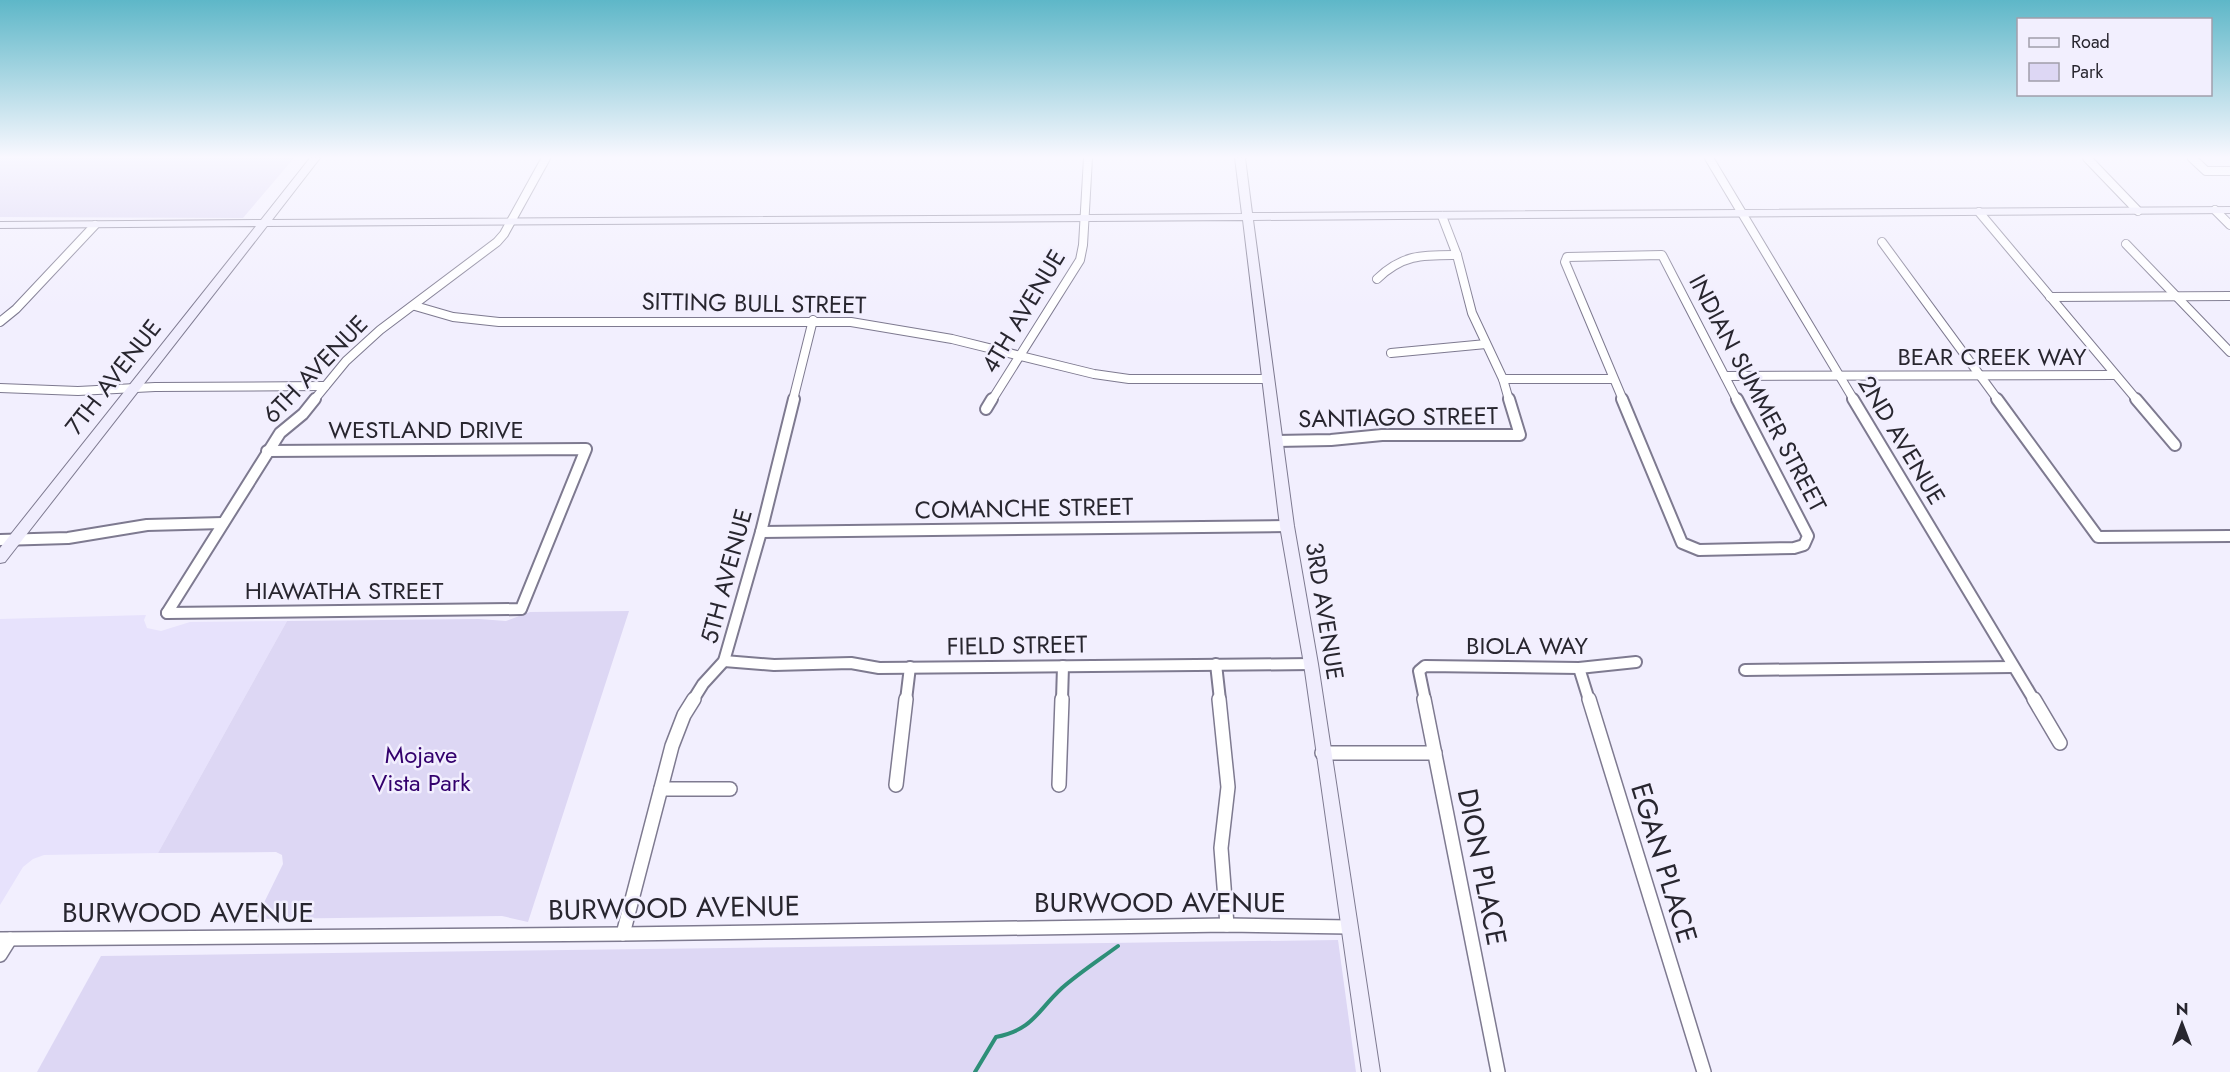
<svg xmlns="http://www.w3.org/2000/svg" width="2230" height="1072" viewBox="0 0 2230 1072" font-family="Jost,sans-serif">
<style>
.built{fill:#e7e2fc}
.green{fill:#ddd7f4}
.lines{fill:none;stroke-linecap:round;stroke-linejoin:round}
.stream{stroke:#2d8f78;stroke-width:4}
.street-far2-casing{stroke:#7e7a90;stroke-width:10}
.street-far1-casing{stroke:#7e7a90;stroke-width:14}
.street-casing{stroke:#7e7a90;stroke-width:16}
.secondary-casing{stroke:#7e7a90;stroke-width:2}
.street-far2{stroke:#fff;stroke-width:8}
.street-far1{stroke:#fff;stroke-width:10}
.street{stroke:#fff;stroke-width:13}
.secondary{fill:#f0edfd;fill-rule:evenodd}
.labels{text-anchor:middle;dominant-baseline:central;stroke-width:5;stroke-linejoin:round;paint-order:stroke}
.street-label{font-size:24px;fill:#28262f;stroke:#f2effe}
.park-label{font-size:24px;fill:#33006d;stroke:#f2effe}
.near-street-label{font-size:28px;fill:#28262f;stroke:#f2effe}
</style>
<rect width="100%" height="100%" fill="#f2effe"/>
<!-- built -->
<path class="built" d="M146,615L144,620L147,628L161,631L190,622L287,621L158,853L44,855L33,859L23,867L0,905V619Z"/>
<!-- green -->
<g class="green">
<path d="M0,158H294L243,218L0,217Z"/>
<path d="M629,611L528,922L502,916L256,919L283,864L282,855L276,852L158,853L287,621L479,619L506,621L530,612Z"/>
<path d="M1338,940L1356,1072H37L101,956Z"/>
</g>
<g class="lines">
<!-- stream -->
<path class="stream" d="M975,1072L996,1037C1034,1029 1036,1012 1062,988C1079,973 1099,960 1118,946"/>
<defs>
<g id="street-far2">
<path d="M1709,158L1854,400"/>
<path d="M2087,158L2138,211"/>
<path d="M2192,158L2206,171H2230"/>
<path d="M2215,210L2230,225"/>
<path d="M1979,212L2137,400"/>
<path d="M1442,216L1457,255L1472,313L1503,379L1509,400"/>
<path d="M1882,242L1998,400"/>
<path d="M2126,244L2230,352"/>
<path d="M1377,279C1403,254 1423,255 1457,255"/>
<path d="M2050,297L2230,296"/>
<path d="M415,306L453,317L499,322H851L952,339L1094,374L1129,379H1267"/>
<path d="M0,322L16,309L95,225"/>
<path d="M1391,353L1486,344"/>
<path d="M1725,376L2115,375"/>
<path d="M1503,379H1613"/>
<path d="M0,388L78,391L155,387L325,386"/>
<path d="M314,400L346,361L380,330L497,242L504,234L546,158"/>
<path d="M793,400L813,320"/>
<path d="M992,400L1080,260L1083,245L1088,158"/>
<path d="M1623,400L1565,262L1567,257L1662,255L1737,400"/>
</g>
<g id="street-far1">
<path d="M1622,399L1682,543L1699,550L1794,548L1804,545L1808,536L1737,399"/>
<path d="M1853,399L2034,700"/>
<path d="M1997,399L2098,537L2230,536"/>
<path d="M2136,399L2175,445"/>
<path d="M986,409L992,399"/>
<path d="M1276,441L1331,440L1382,435H1520L1509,399"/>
<path d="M761,532L1287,526"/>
<path d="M0,540L68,538L147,525L223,523"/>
<path d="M167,613L521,609L586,449L267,451"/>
<path d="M167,613L280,433L303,414L315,399"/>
<path d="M724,661L774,665L851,663L879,668L1311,664"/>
<path d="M1216,664L1220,700"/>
<path d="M1579,668L1589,700"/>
<path d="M1745,670L2012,667"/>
<path d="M693,700L703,684L724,661L761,532L794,399"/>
<path d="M906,700L910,667"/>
<path d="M1062,700L1063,666"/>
<path d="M1425,700L1419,671L1425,666L1579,668L1636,662"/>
</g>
<g id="street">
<path d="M1219,699L1228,787L1221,848L1227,925"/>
<path d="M1424,699L1498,1072"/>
<path d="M1589,699L1704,1072"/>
<path d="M2034,699L2060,743"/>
<path d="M1322,753H1435"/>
<path d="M896,785L906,699"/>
<path d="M1059,785L1062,699"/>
<path d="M661,789H730"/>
<path d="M623,934L672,746L684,715L694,699"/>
<path d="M0,939L623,934L1227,925L1349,927"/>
<path d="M0,955L10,939"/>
</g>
<path id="secondary" d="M310,158H320L272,220L1242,214L1235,158H1245L1252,213L2230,207V213L1253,220L1294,526L1318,664L1380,1072H1362L1304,664L1280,526L1243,220L267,226L5,562L0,563V548L256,226L0,228V222L261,220Z"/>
</defs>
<!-- street-far2 casing -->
<use href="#street-far2" class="street-far2-casing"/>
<!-- street-far1 casing -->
<use href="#street-far1" class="street-far1-casing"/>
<!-- street casing -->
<use href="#street" class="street-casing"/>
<!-- secondary casing -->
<use href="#secondary" class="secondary-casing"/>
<!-- street-far2 -->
<use href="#street-far2" class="street-far2"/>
<!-- street-far1 -->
<use href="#street-far1" class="street-far1"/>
<!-- street -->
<use href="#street" class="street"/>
<!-- secondary -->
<use href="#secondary" class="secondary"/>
</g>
<!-- sky -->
<linearGradient id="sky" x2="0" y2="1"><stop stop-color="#5eb7c8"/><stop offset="0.51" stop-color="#f9f8ff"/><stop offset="1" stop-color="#f9f8ff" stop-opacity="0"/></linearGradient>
<rect width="2230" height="308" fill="url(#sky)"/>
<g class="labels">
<!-- street labels -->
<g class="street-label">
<text transform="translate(754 303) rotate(1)">SITTING BULL STREET</text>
<text transform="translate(1023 311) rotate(-59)">4TH AVENUE</text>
<text x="1992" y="356">BEAR CREEK WAY</text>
<text transform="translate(315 369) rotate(-46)">6TH AVENUE</text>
<text transform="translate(113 377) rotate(-52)">7TH AVENUE</text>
<text transform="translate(1758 393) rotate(62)">INDIAN SUMMER STREET</text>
<text transform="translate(1398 417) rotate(-1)">SANTIAGO STREET</text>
<text x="426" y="429">WESTLAND DRIVE</text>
<text transform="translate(1902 440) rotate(59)">2ND AVENUE</text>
<text transform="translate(1024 508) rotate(-1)">COMANCHE STREET</text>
<text transform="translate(726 576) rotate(-75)">5TH AVENUE</text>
<text x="344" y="590">HIAWATHA STREET</text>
<text transform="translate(1325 611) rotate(81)">3RD AVENUE</text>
<text transform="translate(1017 645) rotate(-1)">FIELD STREET</text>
<text x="1527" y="645">BIOLA WAY</text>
</g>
<!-- park labels -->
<g class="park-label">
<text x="421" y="754">Mojave<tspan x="421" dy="28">Vista Park</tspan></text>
</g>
<!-- near-street labels -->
<g class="near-street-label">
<text transform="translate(1664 863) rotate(73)">EGAN PLACE</text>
<text transform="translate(1482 867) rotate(79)">DION PLACE</text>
<text x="1160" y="902">BURWOOD AVENUE</text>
<text transform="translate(674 908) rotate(-1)">BURWOOD AVENUE</text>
<text x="188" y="912">BURWOOD AVENUE</text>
</g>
</g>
<!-- legend -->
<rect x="2017" y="18" width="195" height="78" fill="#f2effe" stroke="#a19fab" stroke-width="1.5"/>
<rect x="2029" y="38" width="30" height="9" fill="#f0edfd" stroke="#a19fab" stroke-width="1.5"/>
<text x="2071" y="48" font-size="18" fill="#28262f">Road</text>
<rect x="2029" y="63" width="30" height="18" fill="#ddd7f4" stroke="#a19fab" stroke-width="1.5"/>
<text x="2071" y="78" font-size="18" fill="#28262f">Park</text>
<!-- north arrow -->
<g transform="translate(2182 1024)" stroke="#f2effe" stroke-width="4.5" paint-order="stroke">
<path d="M0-4.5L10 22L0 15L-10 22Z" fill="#28262f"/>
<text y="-9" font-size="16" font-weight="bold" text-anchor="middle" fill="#28262f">N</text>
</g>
</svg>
